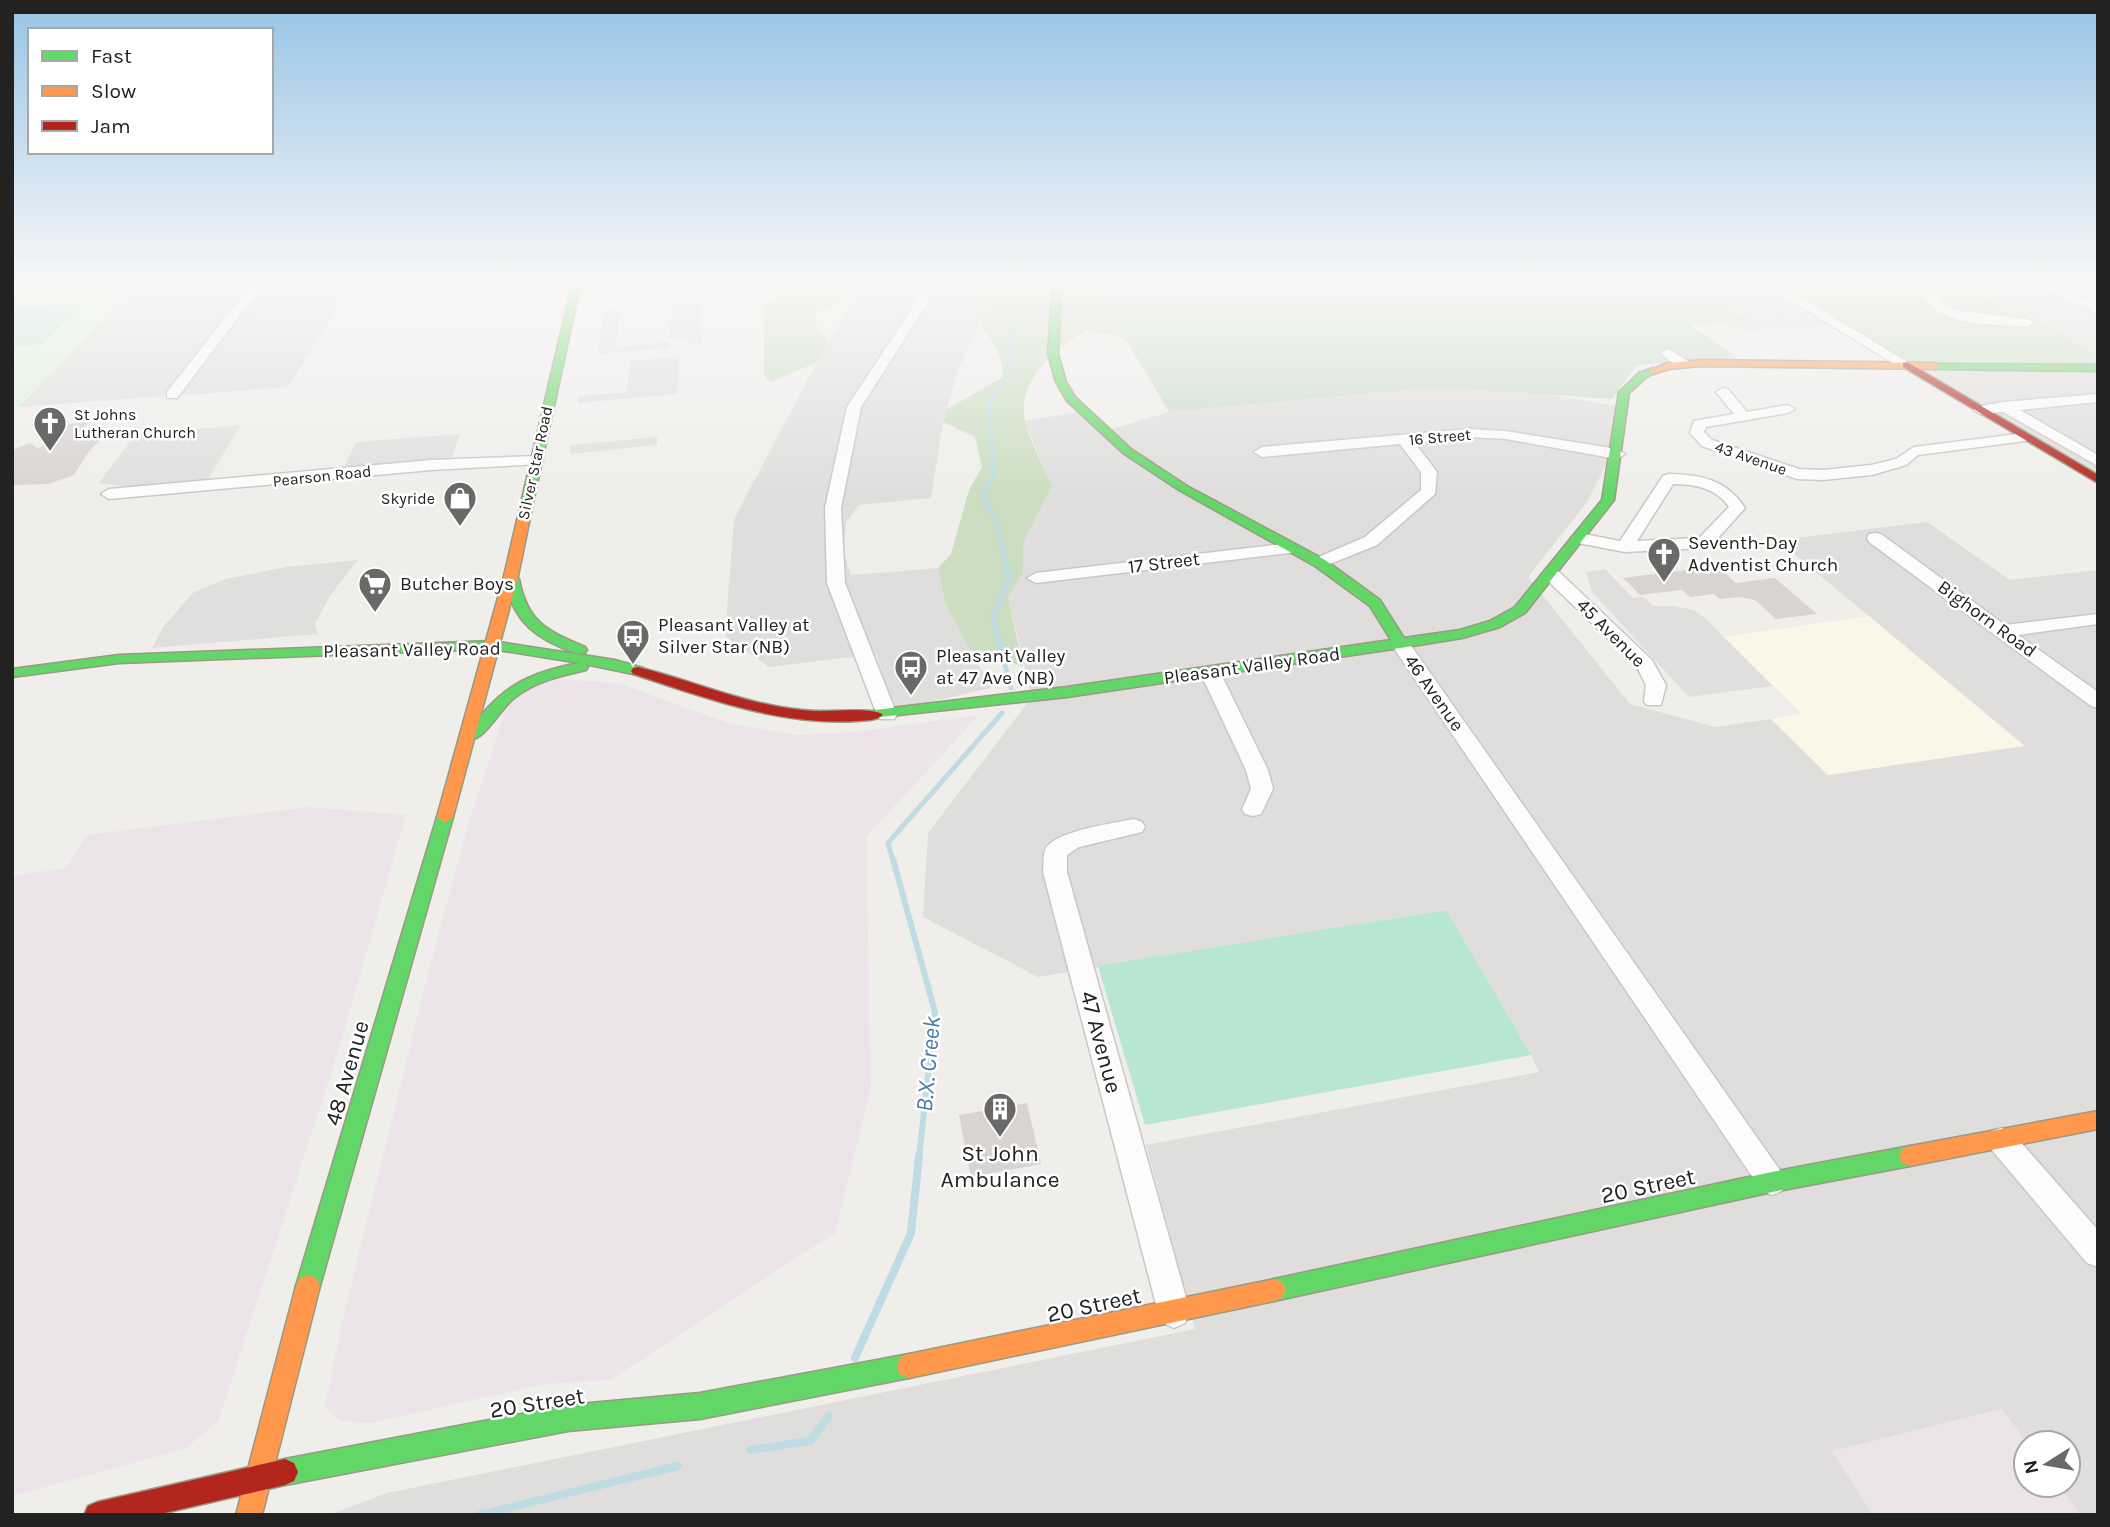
<svg xmlns="http://www.w3.org/2000/svg" width="2110" height="1527" viewBox="0 0 2110 1527" font-family="Karla,sans-serif">
<style>
.residential{fill:#dfdedc}
.industrial{fill:#ede4e9}
.education{fill:#f8f7e8}
.forest{fill:#cbdec1}
.cemetery{fill:#cadbca}
.park{fill:#daf5da}
.pitch{fill:#b7e6d2}
.parking{fill:#e0dfde}
.lines{fill:none;stroke-linecap:round;stroke-linejoin:round}
.stream-far4{stroke:#bfdbe3;stroke-width:3.5}
.stream-far3{stroke:#bfdbe3;stroke-width:4.5}
.stream-far2{stroke:#bfdbe3;stroke-width:5}
.stream-far1{stroke:#bfdbe3;stroke-width:6}
.stream{stroke:#bfdbe3;stroke-width:8}
.building{fill:#d7d4d2}
.street-casing{stroke:#c9c8c7;stroke-width:3}
.fast-casing{stroke:#999a82;stroke-width:3}
.slow-casing{stroke:#999a82;stroke-width:3}
.jam-casing{stroke:#999a82;stroke-width:3}
.street{fill:#fdfcfc;fill-rule:evenodd}
.fast{fill:#63d668;fill-rule:evenodd}
.slow{fill:#ff974d;fill-rule:evenodd}
.jam{fill:#b3261e;fill-rule:evenodd}
.labels{text-anchor:middle;dominant-baseline:central;stroke-width:5;stroke-linejoin:round;paint-order:stroke}
.far-poi-label{font-size:16px;fill:#222;stroke:#fff;text-anchor:start}
.far-street-label{font-size:16px;fill:#222;stroke:#fff}
.poi-label{font-size:19px;fill:#222;stroke:#fff;text-anchor:start}
.street-label{font-size:19px;fill:#222;stroke:#fff}
.near-street-label{font-size:23px;fill:#222;stroke:#fff}
.near-poi-label{font-size:23px;fill:#222;stroke:#fff}
.near-water-label{font-size:24px;font-style:italic;fill:#4a7aab;stroke:#fff}
</style>
<rect width="100%" height="100%" fill="#f0eeeb"/>
<!-- residential -->
<g class="residential">
<path d="M58,281H254L165,396L19,407L130,290L43,295Z"/>
<path d="M265,281H380L353,283L288,387L176,396Z"/>
<path d="M865,281H993L980,324L959,367L943,422L931,498L859,505L846,523L844,553L851,575L938,568L945,602L991,688L894,710L876,654L769,667L725,636L734,519L829,340Z"/>
<path d="M1687,281H1812L1768,283L1840,325L1743,330L1722,325L1751,322Z"/>
<path d="M1959,281H2098V474L1914,366L2045,324Z"/>
<path d="M1438,387L1535,393L1621,406L1614,450L1587,502L1528,577L1630,704L1715,727L1771,719L1828,775L2024,745L1777,540L1927,522L2010,580L2098,570V1515H2080L2058,1485H2068V1443H2027L2002,1409L1833,1451L1873,1515H328L387,1493L1195,1329L1146,1145L1539,1072L1531,1055L1445,910L1038,977L923,917L928,833L1032,697L1008,597L1023,573V543L1052,486L1024,421L1078,412L1101,432L1169,412Z"/>
</g>
<!-- industrial -->
<g class="industrial">
<path d="M554,679L618,683L731,724L795,735L855,732L979,715L866,837L871,1087L835,1233L610,1380L545,1384L371,1423L339,1421L325,1406L341,1327L429,969L470,818L504,714L516,696L534,685Z"/>
<path d="M309,807L406,815L336,1058L218,1422L184,1449L12,1496V876L67,868L86,835Z"/>
<path d="M2002,1409L2027,1443L2026,1485H2058L2080,1515H1873L1832,1451Z"/>
</g>
<!-- education -->
<path class="education" d="M1869,616L2024,746L1828,775L1771,719L1802,714L1723,637Z"/>
<!-- forest -->
<g class="forest">
<path d="M993,281H1091L1126,339L1087,330C1056,346 1016,382 1025,421C1030,443 1044,466 1052,486L1023,543V573L1008,597L1023,666L970,650L945,602L938,568L951,554L969,490L982,467L975,437L943,422L947,409L1003,377C1003,357 992,338 980,324Z"/>
<path d="M1845,281L1994,298L2045,324L2088,351L2096,367L1914,366L1766,283Z"/>
<path d="M838,288L848,293L838,305L816,315L817,331L829,340L818,362L770,382L764,374V305L787,291Z"/>
</g>
<!-- cemetery -->
<path class="cemetery" d="M1091,281H1687L1752,322L1691,325L1737,358L1637,365L1612,399L1438,387L1169,412Z"/>
<!-- park -->
<path class="park" d="M30,281H58L45,295L131,289L12,412V286H25Z"/>
<!-- pitch -->
<g class="pitch">
<path d="M85,303L43,344L12,346V308Z"/>
<path d="M1446,910L1531,1055L1145,1125L1098,966Z"/>
</g>
<!-- parking -->
<g class="parking">
<path d="M701,303V344L688,345L687,338L670,339L671,305Z"/>
<path d="M619,309L616,347L670,342V348L598,354L604,310Z"/>
<path d="M679,357L678,394L578,403L579,396L627,392L630,361Z"/>
<path d="M241,425L206,482L136,488L99,483L135,435Z"/>
<path d="M460,434L452,457L344,467L356,442Z"/>
<path d="M657,437V445L570,454L571,445Z"/>
<path d="M358,560L330,596L315,624L318,634L152,648L163,627L194,592L226,579L286,567Z"/>
<path d="M1605,569L1633,598L1643,597L1653,606H1674L1693,610L1705,618L1773,686L1689,697L1592,592L1586,572Z"/>
</g>
<g class="lines">
<!-- stream-far4 -->
<path class="stream-far4" d="M991,434L989,403L1006,378L1014,319L1002,281"/>
<!-- stream-far3 -->
<path class="stream-far3" d="M991,432L993,477L982,496L998,525L1009,578L993,619L994,624"/>
<!-- stream-far2 -->
<g class="stream-far2">
<path d="M994,622L1011,688"/>
<path d="M893,861L888,843L1002,713"/>
</g>
<!-- stream-far1 -->
<path class="stream-far1" d="M893,859L935,1012L919,1157"/>
<!-- stream -->
<g class="stream">
<path d="M855,1358L911,1233L919,1156"/>
<path d="M750,1450L810,1441L829,1416"/>
<path d="M479,1515L678,1466"/>
</g>
</g>
<!-- building -->
<g class="building">
<path d="M89,422L76,436L107,432L87,454L74,475L48,484L12,485V450L30,443L38,448L50,444L69,424Z"/>
<path d="M1717,566L1736,583L1775,578L1817,614L1776,619L1755,600L1740,597L1720,599L1714,594L1690,597L1682,590L1640,595L1623,578Z"/>
<path d="M1027,1103L1041,1164L971,1177L959,1115Z"/>
</g>
<g class="lines">
<defs>
<g id="street">
<path d="M254,281H266L177,398H167V392Z"/>
<path d="M1760,281H1774L1911,364L1909,367H1899Z"/>
<path d="M1914,281H1926L1940,301L1959,311L2028,319L2034,323L2028,327C1998,324 1953,327 1930,305C1923,298 1919,289 1914,281Z"/>
<path d="M2031,281H2046L2098,305V314Z"/>
<path d="M928,289L934,293L861,407L841,508L845,583L897,715L894,719H880L877,715L827,583L825,508L847,407L922,293Z"/>
<path d="M1668,349L1688,361V367C1678,369 1668,360 1661,353Z"/>
<path d="M1723,388L1728,389L1747,412L1788,405L1795,409L1788,413L1706,427L1704,432L1712,440L1799,469L1823,470L1871,465L1896,459L1914,447L2025,433L2032,437L2025,441L1918,455L1906,465L1872,475L1823,480L1797,479L1702,446L1690,433L1694,421L1734,414L1716,392Z"/>
<path d="M2098,394V402L2020,410L2098,455V466L2003,412L1980,414L1973,410L1975,407L2003,402Z"/>
<path d="M1469,429L1506,431L1617,449L1625,454L1617,459L1506,439L1469,437L1414,442L1437,472L1435,494L1377,545L1320,568L1311,563L1314,559L1365,537L1421,490V472L1400,444L1262,457L1254,452L1262,447Z"/>
<path d="M535,456L543,461L540,464L431,470L109,499L101,494L109,489L431,460Z"/>
<path d="M1668,474C1700,474 1727,480 1745,508L1710,547L1704,548L1625,552L1573,542L1571,538L1579,533L1620,541L1663,476ZM1673,484C1695,484 1716,488 1729,507L1699,538L1637,541Z"/>
<path d="M1875,533L1881,534L2005,625L2098,614V624L2018,635L2098,692V708L2091,706L1869,542L1867,538L1869,534Z"/>
<path d="M1291,543L1299,548L1297,552L1036,583L1027,578L1036,573Z"/>
<path d="M1551,569L1557,570L1652,660L1666,685L1661,705H1647L1644,701L1646,685L1637,667L1545,578L1542,574L1545,570Z"/>
<path d="M1400,638L1407,640L1782,1173L1787,1182L1782,1191L1772,1195L1762,1191L1391,644Z"/>
<path d="M1210,666L1220,672L1268,770L1273,789L1261,814L1253,816L1245,814L1242,809L1251,789L1246,770L1200,672Z"/>
<path d="M1134,819L1142,822L1145,827L1142,832L1079,847L1067,855V872L1190,1312L1185,1323L1174,1328L1163,1323L1158,1312L1043,872C1044,865 1043,856 1045,850C1053,831 1115,823 1134,819Z"/>
<path d="M2001,1128L2011,1131L2098,1230V1267L2087,1263L1991,1149L1987,1140L1991,1131Z"/>
</g>
<g id="fast">
<path d="M573,281H581L533,503L527,507L521,503Z"/>
<path d="M1053,281H1061L1058,354L1066,382L1075,397L1131,449L1187,486L1325,560L1380,600L1404,638L1460,630L1490,621L1515,607L1602,500L1619,392L1639,373L1653,368L1658,371L1647,377L1629,393L1614,500L1525,613L1500,627L1462,638L1400,648L1067,697L870,718L867,715L875,710L1067,687L1391,640L1370,606L1315,566L1179,490L1123,453L1067,401L1056,382L1048,354Z"/>
<path d="M1931,364L2098,365V371L1935,369L1931,368Z"/>
<path d="M512,575L519,579C527,622 547,631 585,647L587,650L585,653C575,655 567,650 558,646C527,632 511,613 505,579Z"/>
<path d="M492,641L615,660L643,668L645,671L638,675L585,664L588,667L586,670C560,676 536,681 514,698C503,707 486,735 476,738L468,733C498,688 528,672 580,663L492,649L119,663L12,677V669L119,655Z"/>
<path d="M445,811L453,817L320,1286L316,1294L308,1297L300,1294L296,1286L437,817Z"/>
<path d="M1910,1146L1918,1149L1921,1156L1918,1163L1910,1166L1772,1192L1274,1301L1266,1298L1262,1290L1266,1282L1274,1279L1772,1172Z"/>
<path d="M909,1354L918,1357L921,1366L918,1375L909,1378L700,1419L568,1431L285,1485L276,1481L272,1472L276,1463L285,1459L568,1405L700,1393Z"/>
</g>
<g id="slow">
<path d="M1701,360L1935,363L1940,366L1935,369L1701,366L1669,369L1653,374L1648,371L1668,363Z"/>
<path d="M527,499L533,503L518,576L453,817L445,823L437,817L504,576L521,503Z"/>
<path d="M2098,1111V1129L1910,1166L1902,1163L1899,1156L1902,1149L1910,1146Z"/>
<path d="M308,1275L316,1278L320,1286L262,1515H236L296,1286L300,1278Z"/>
<path d="M1274,1279L1282,1282L1286,1290L1282,1298L1274,1301L909,1378L900,1375L897,1366L900,1357L909,1354Z"/>
</g>
<g id="jam">
<path d="M1907,362L2098,475V483L1903,367V363Z"/>
<path d="M638,667C697,682 753,708 815,711C829,712 875,707 883,715C876,721 867,720 858,721C780,726 706,698 633,674L631,671L633,668Z"/>
<path d="M285,1459L294,1463L298,1472L294,1481L285,1485L156,1515H84L88,1506L97,1502Z"/>
</g>
</defs>
<!-- street casing -->
<use href="#street" class="street-casing"/>
<!-- fast casing -->
<use href="#fast" class="fast-casing"/>
<!-- slow casing -->
<use href="#slow" class="slow-casing"/>
<!-- jam casing -->
<use href="#jam" class="jam-casing"/>
<!-- street -->
<use href="#street" class="street"/>
<!-- fast -->
<use href="#fast" class="fast"/>
<!-- slow -->
<use href="#slow" class="slow"/>
<!-- jam -->
<use href="#jam" class="jam"/>
</g>
<!-- sky -->
<linearGradient id="sky" x2="0" y2="1"><stop stop-color="#97c4e6"/><stop offset="0.57" stop-color="#f8f7f6"/><stop offset="1" stop-color="#f8f7f6" stop-opacity="0"/></linearGradient>
<rect width="2110" height="495" fill="url(#sky)"/>
<!-- icons -->
<defs>
<symbol id="church-pin" viewBox="-11 -11 22 30"><path d="M0 17L-7.5 6A9.5 9.5 0 1 1 7.5 6Z" fill="#6a6968" stroke="#fff"/><path d="M-1.2-6h2.4v3.5h3.3v2.4h-3.3V6h-2.4V-.1h-3.3v-2.4h3.3Z" fill="#fff"/></symbol>
<symbol id="shop-pin" viewBox="-11 -11 22 30"><path d="M0 17L-7.5 6A9.5 9.5 0 1 1 7.5 6Z" fill="#6a6968" stroke="#fff"/><path d="M-5-2.5h2.3a2.7 3.5 0 0 1 5.4 0H5L5.5 6h-11ZM-1.5-2.5h3a1.5 2.3 0 0 0-3 0Z" fill="#fff"/></symbol>
<symbol id="supermarket-pin" viewBox="-11 -11 22 30"><path d="M0 17L-7.5 6A9.5 9.5 0 1 1 7.5 6Z" fill="#6a6968" stroke="#fff"/><path d="M-6-5.5h2.5l.6 2H6L4.5 2H-2.5L-4.4-4H-6ZM-1.5 3.2a1.3 1.3 0 1 0 .1 0ZM3 3.2a1.3 1.3 0 1 0 .1 0Z" fill="#fff"/></symbol>
<symbol id="bus-pin" viewBox="-11 -11 22 30"><path d="M0 17L-7.5 6A9.5 9.5 0 1 1 7.5 6Z" fill="#6a6968" stroke="#fff"/><path d="M-5-6H5V4H4V6H2V4H-2V6H-4V4H-5ZM-3.5-4V0h7V-4ZM-3.5 1.2v1.5H-2V1.2ZM2 1.2v1.5H3.5V1.2Z" fill="#fff"/></symbol>
<symbol id="building-pin" viewBox="-11 -11 22 30"><path d="M0 17L-7.5 6A9.5 9.5 0 1 1 7.5 6Z" fill="#6a6968" stroke="#fff"/><path d="M-4-6H4V6H1V3H-1V6H-4ZM-2.5-4.3h1.7v1.8h-1.7ZM.8-4.3h1.7v1.8H.8ZM-2.5-1h1.7V.8h-1.7ZM.8-1h1.7V.8H.8Z" fill="#fff"/></symbol>
</defs>
<g fill-rule="evenodd">
<use href="#church-pin" x="31" y="404" width="38" height="52"/>
<use href="#shop-pin" x="441" y="479" width="38" height="52"/>
<use href="#church-pin" x="1645" y="535" width="38" height="52"/>
<use href="#supermarket-pin" x="356" y="565" width="38" height="52"/>
<use href="#bus-pin" x="614" y="617" width="38" height="52"/>
<use href="#bus-pin" x="892" y="648" width="38" height="52"/>
<use href="#building-pin" x="981" y="1090" width="38" height="52"/>
</g>
<g class="labels">
<!-- far-poi labels -->
<g class="far-poi-label">
<text x="74" y="414">St Johns<tspan x="74" dy="18">Lutheran Church</tspan></text>
<text x="435" y="498" text-anchor="end">Skyride</text>
</g>
<!-- far-street labels -->
<g class="far-street-label">
<text transform="translate(1440 437) rotate(-5)">16 Street</text>
<text transform="translate(1751 458) rotate(19)">43 Avenue</text>
<text transform="translate(535 463) rotate(-78)">Silver Star Road</text>
<text transform="translate(322 476) rotate(-6)">Pearson Road</text>
</g>
<!-- poi labels -->
<g class="poi-label">
<text x="1688" y="543">Seventh-Day<tspan x="1688" dy="22">Adventist Church</tspan></text>
<text x="400" y="584">Butcher Boys</text>
<text x="658" y="625">Pleasant Valley at<tspan x="658" dy="22">Silver Star (NB)</tspan></text>
<text x="936" y="656">Pleasant Valley<tspan x="936" dy="22">at 47 Ave (NB)</tspan></text>
</g>
<!-- street labels -->
<g class="street-label">
<text transform="translate(1164 563) rotate(-7)">17 Street</text>
<text transform="translate(1987 619) rotate(36)">Bighorn Road</text>
<text transform="translate(1611 633) rotate(45)">45 Avenue</text>
<text transform="translate(412 650) rotate(-1)">Pleasant Valley Road</text>
<text transform="translate(1252 666) rotate(-8)">Pleasant Valley Road</text>
<text transform="translate(1434 693) rotate(55)">46 Avenue</text>
</g>
<!-- near-street labels -->
<g class="near-street-label">
<text transform="translate(1101 1042) rotate(75)">47 Avenue</text>
<text transform="translate(347 1073) rotate(-74)">48 Avenue</text>
<text transform="translate(1648 1186) rotate(-12)">20 Street</text>
<text transform="translate(1094 1305) rotate(-12)">20 Street</text>
<text transform="translate(537 1403) rotate(-9)">20 Street</text>
</g>
<!-- near-poi labels -->
<g class="near-poi-label">
<text x="1000" y="1153">St John<tspan x="1000" dy="26">Ambulance</tspan></text>
</g>
<!-- near-water labels -->
<g class="near-water-label">
<text transform="translate(928 1064) rotate(-85)">B.X. Creek</text>
</g>
</g>
<!-- border -->
<rect width="2110" height="1527" fill="none" stroke="#222222" stroke-width="28"/>
<!-- legend -->
<rect x="28" y="28" width="245" height="126" fill="#ffffff" stroke="#a7a7a7" stroke-width="2"/>
<rect x="42" y="51" width="35" height="10" fill="#63d668" stroke="#a7a7a7" stroke-width="2"/>
<text x="91" y="63" font-size="21" fill="#222222">Fast</text>
<rect x="42" y="86" width="35" height="10" fill="#ff974d" stroke="#a7a7a7" stroke-width="2"/>
<text x="91" y="98" font-size="21" fill="#222222">Slow</text>
<rect x="42" y="121" width="35" height="10" fill="#b3261e" stroke="#a7a7a7" stroke-width="2"/>
<text x="91" y="133" font-size="21" fill="#222222">Jam</text>
<!-- north arrow -->
<g transform="translate(2047 1464) rotate(259)"><circle r="33" fill="#ffffff" stroke="#a7a7a7" stroke-width="2"/>
<path d="M0-5L12 26L0 18L-12 26Z" fill="#6a6968"/>
<text y="-10" font-size="19" font-weight="bold" text-anchor="middle" fill="#222222">N</text>
</g>
</svg>
